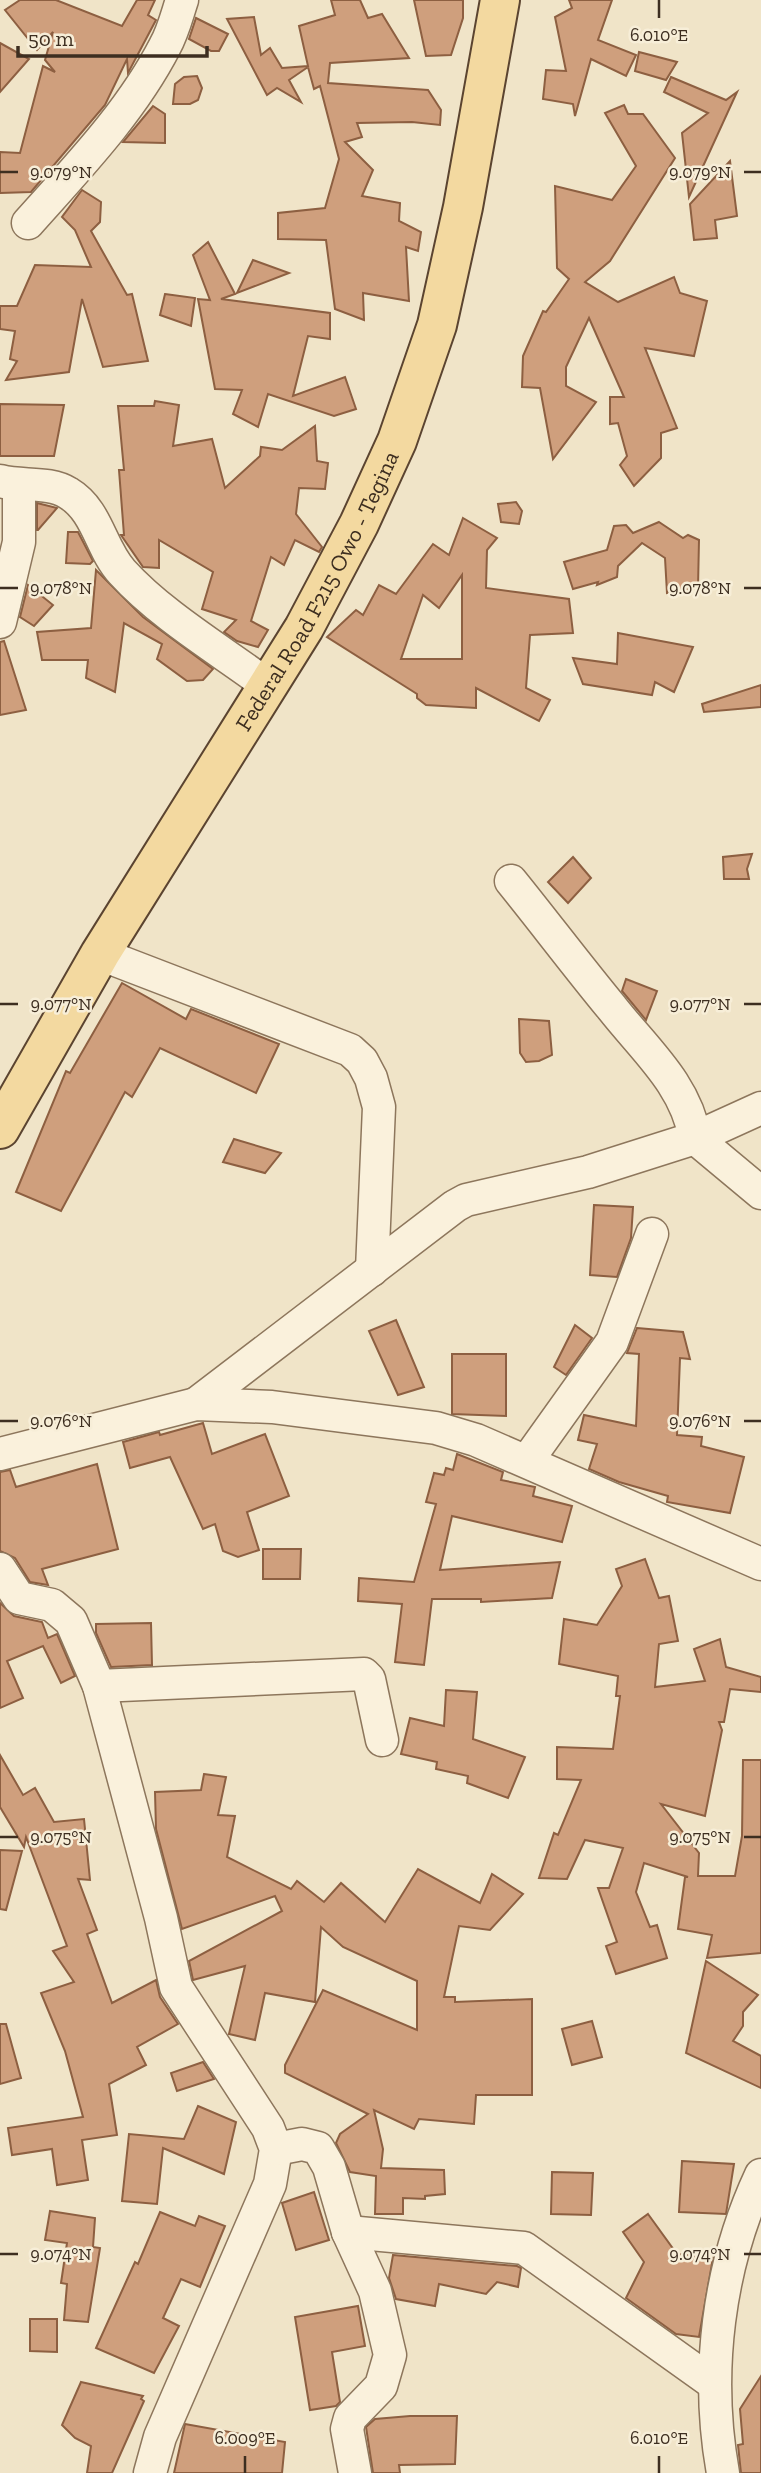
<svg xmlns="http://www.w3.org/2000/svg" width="761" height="2473" viewBox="0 0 761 2473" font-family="'Zilla Slab',serif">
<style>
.building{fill:#cf9f7d;stroke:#8d5f41;stroke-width:2;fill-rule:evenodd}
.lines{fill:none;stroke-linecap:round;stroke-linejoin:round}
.minor-casing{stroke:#8d765c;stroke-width:35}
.major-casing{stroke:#5b4430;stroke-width:42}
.minor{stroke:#faf1dc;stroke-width:32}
.major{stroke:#f3d9a0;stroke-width:38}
.ticks{fill:none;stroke:#3d2e20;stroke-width:2.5}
.labels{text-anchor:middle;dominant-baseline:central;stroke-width:5;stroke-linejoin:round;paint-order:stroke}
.street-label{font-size:23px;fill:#3d2e20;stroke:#f7eed8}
.ticks-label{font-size:18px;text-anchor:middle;fill:#3d2e20;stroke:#f7eed8;stroke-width:5;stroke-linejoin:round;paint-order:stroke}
</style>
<rect width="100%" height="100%" fill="#f0e4c8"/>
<!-- building -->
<g class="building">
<path d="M20,0H56L122,26L137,0H155L148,15L156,20L128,73L127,59L105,105L31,192L0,193V152L20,153L43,66L55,72L45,60L53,32L37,50L5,10Z"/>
<path d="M331,0H360L368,18L382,14L409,58L330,63L328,83L428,90L441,110L440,125L412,122L357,123L362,137L345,142L373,170L362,196L400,203L399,221L421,232L418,251L406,247L409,301L363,293L364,320L335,309L326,240L278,239V213L325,208L339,159L320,86L314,89L308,67L289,80L301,102L277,88L267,95L227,19L254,17L261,55L270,48L282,68L308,66L299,26L335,15Z"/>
<path d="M414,0H463V18L451,55L426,56Z"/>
<path d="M569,0H612L598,40L636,55L626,76L591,59L575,116L573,104L543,99L546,70L566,71L555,17L572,8Z"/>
<path d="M196,18L228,34L219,51H211L189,39Z"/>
<path d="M0,43L29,59L0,92Z"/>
<path d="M639,52L677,62L666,80L635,71Z"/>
<path d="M197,76L202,88L198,100L190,104H173L175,84L184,77Z"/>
<path d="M671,77L726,100L737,92L689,197L682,133L708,113L664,92Z"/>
<path d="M624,105L628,114H643L675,158L610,261L585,282L618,302L674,277L680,293L707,301L694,356L645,348L677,428L661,433V458L634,486L620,465L627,456L618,423L610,424V397H624L589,318L566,367V386L596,402L553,459L540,388L522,387L523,356L543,311L546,312L569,279L557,268L555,186L612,200L636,166L605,113Z"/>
<path d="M153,106L165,114V143L123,142Z"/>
<path d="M730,161L737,216L715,220L717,238L694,240L690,204Z"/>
<path d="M82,190L101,202L100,222L91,231L127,295L132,294L148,361L103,367L82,299L69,372L6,380L17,361L10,359L15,331L0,329V306H17L35,265L91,267L75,230L62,217Z"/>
<path d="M208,242L235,294L221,299L330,313V339L308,336L293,396L345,377L356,409L334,416L268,394L258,427L233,414L242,390L215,389L198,299L210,300L193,255Z"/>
<path d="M253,260L289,273L237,293Z"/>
<path d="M165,294L195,298L191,326L160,315Z"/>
<path d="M155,401L179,405L173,446L212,439L225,488L260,456L261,447L282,450L315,426L317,461L328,463L325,489L299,488L296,514L322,547L319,552L295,540L284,565L271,557L251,621L268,630L258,647L237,641L224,632L236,620L202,609L213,572L159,540V568L143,567L121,535H124L119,470H124L118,406H154Z"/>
<path d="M0,404L64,405L54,456H0Z"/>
<path d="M516,502L522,511L519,524L501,522L498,504Z"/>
<path d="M37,503L57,508L38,530H37Z"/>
<path d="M463,518L497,538L487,550L486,588L569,599L573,633L530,635L526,688L550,700L539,721L476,688V708L426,705L417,698V694L327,637L356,610L363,615L379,585L396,594L433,544L449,555ZM462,575V659H401L423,595L439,608Z"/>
<path d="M659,522L683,538L688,535L699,540L698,588L667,593L665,558L642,543L618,566L617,577L597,585L598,582L573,589L564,562L607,550L614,526L626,525L633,533Z"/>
<path d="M68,532H78L93,561L90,564L66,563Z"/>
<path d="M96,570L143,617L213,669L203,680L187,681L157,659L162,644L124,623L115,692L86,678L88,660H42L37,632L91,628Z"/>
<path d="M28,585L53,605L34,626L20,617Z"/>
<path d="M618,633L693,647L674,692L655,682L652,695L583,684L573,658L617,664Z"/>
<path d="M4,641L26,710L0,715V642Z"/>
<path d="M761,685V707L704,712L702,704Z"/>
<path d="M752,854L747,869L749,879H724L723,857Z"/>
<path d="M573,857L591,878L568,903L548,882Z"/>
<path d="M626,979L657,991L646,1020L622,991Z"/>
<path d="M122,983L186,1019L191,1009L279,1044L256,1093L160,1048L132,1097L125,1092L61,1211L16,1192L66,1071L70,1073Z"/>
<path d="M519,1019L549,1021L552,1055L539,1061L526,1062L520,1053Z"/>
<path d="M234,1139L281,1153L265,1173L223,1162Z"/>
<path d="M594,1205L633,1207L631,1238L617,1277L590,1275Z"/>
<path d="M396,1320L424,1387L398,1395L369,1331Z"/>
<path d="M575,1325L592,1338L566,1375L554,1367Z"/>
<path d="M637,1328L683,1332L690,1359L680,1358L677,1435L702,1437L701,1446L744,1457L730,1513L667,1502L668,1496L619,1482L589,1469L597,1444L578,1440L584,1415L636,1426L639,1354L627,1353Z"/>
<path d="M452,1354H506V1416L452,1414Z"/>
<path d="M203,1423L212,1454L265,1434L289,1496L247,1512L259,1550L238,1557L223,1551L215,1524L203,1529L170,1457L130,1468L123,1442L159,1432L160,1435Z"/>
<path d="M457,1454L503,1472L501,1480L535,1487L533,1496L572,1506L562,1542L452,1516L440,1570L560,1562L552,1598L481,1602V1599H432L424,1665L395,1662L402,1604L358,1601L359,1578L414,1582L436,1504L426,1502L434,1473L444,1475L446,1468L453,1470Z"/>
<path d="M97,1464L118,1549L42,1569L48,1585L30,1582L15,1558L0,1551V1472L10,1470L16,1487Z"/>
<path d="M263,1549H301L300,1579H263Z"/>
<path d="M645,1559L659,1598L669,1596L678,1641L659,1644L655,1687L705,1681L694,1649L720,1639L726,1667L761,1677V1692L730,1689L724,1722H719L722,1730L705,1816L661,1804L699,1853L698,1876H735L742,1836L743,1760H761V1953L707,1958L712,1935L678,1929L685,1877H688L644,1863L636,1892L650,1927L657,1925L667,1958L616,1974L606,1946L617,1942L598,1888H609L623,1848L585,1840L567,1879L539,1878L554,1833L558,1835L581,1780L557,1779V1747L613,1749L620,1696H616L618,1676L559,1664L564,1619L597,1625L622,1586L616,1569Z"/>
<path d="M0,1603L14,1616L42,1622L48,1638L57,1634L75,1676L61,1683L43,1646L7,1661L23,1698L0,1708Z"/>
<path d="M151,1623L152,1665L111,1667L96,1633V1624Z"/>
<path d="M446,1690L477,1692L473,1739L525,1757L508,1798L467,1783L468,1776L436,1769L437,1762L401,1754L410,1718L444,1726Z"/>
<path d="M0,1755L23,1795L35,1788L54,1822L84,1819L90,1880L78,1879L97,1930L87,1934L112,2003L156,1980L160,1997L178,2024L137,2047L146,2065L109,2084L117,2135L82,2140L88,2180L57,2185L52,2149L12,2155L8,2128L83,2117L65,2051L41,1993L74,1982L53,1951L67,1946L26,1837L24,1847L0,1807Z"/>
<path d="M204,1774L226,1777L218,1815L235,1816L227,1857L291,1889L297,1881L324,1902L341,1883L385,1922L418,1869L480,1903L492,1874L523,1894L490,1930L459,1926L444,1997H455V2002L532,1999V2095H476L474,2124L419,2119L414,2129L374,2110L383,2149L381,2168L444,2170L445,2194L425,2196V2199L403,2198V2214H375L376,2176L350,2172L336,2143L340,2134L368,2114L285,2073V2065L323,1990L417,2030V1981L343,1947L321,1927L315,2002L265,1993L255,2040L229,2034L245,1966L193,1980L189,1961L282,1911L275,1896L182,1929L156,1829L155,1792L201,1790Z"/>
<path d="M0,1850L22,1851L6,1910L0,1909Z"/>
<path d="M706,1961L758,1995L743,2012V2026L733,2041L761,2056V2088L686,2053Z"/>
<path d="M592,2021L602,2057L572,2065L562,2029Z"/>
<path d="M0,2024H6L21,2078L0,2084Z"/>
<path d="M203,2062L214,2079L177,2091L171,2073Z"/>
<path d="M198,2106L236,2122L224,2174L163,2148L157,2204L122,2201L129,2134L184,2139Z"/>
<path d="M682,2161L734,2164L726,2214L679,2212Z"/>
<path d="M552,2172L593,2173L591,2215L551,2214Z"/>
<path d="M314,2192L329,2240L296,2250L282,2203Z"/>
<path d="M50,2211L95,2218L93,2247L100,2248L88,2322L64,2320L67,2284L61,2283L67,2243L45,2240Z"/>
<path d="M160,2212L195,2226L199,2216L225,2226L200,2287L181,2279L163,2318L179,2326L154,2373L96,2348L135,2262L138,2264Z"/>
<path d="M648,2214L677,2254L713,2258L699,2337L676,2334L626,2298L644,2262L623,2232Z"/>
<path d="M393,2255L517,2266L521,2268L518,2287L497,2282L486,2294L439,2284L435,2306L396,2299L389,2278Z"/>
<path d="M358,2306L365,2346L332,2352L340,2402L336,2406L310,2410L295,2317Z"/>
<path d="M30,2319H57V2352L30,2351Z"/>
<path d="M761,2376V2473H741L738,2445L743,2444L740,2409Z"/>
<path d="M81,2382L143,2396L141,2399L144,2401L112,2473H87L91,2446L75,2438L62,2425Z"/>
<path d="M410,2416H457L455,2464L399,2465L400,2473H373L366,2427L375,2419Z"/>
<path d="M185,2424L285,2442L282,2473H174Z"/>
</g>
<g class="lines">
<defs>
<g id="minor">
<path d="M28,223C77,168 131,112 165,46C173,32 177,15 182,0"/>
<path d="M0,481C22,487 49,481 68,493C98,511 100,548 122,572C161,615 220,650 267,685"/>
<path d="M0,622L19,542V486"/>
<path d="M511,881C545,923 578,967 612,1008C644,1049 686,1084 695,1138L761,1193"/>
<path d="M100,954L350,1050L362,1061L371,1078L379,1107L372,1270"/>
<path d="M196,1404L455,1206L466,1200L588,1172L695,1138L761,1108"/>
<path d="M0,1454L196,1404L272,1407L342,1416L436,1428L476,1440L761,1564"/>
<path d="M527,1461L612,1342L652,1234"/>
<path d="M0,1569L19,1598L52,1605L71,1621L99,1686L161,1918L176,1987L268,2128L276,2149L270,2184L160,2437L150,2473"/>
<path d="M99,1686L364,1674L369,1679L382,1740"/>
<path d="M276,2149L302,2144L318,2148L329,2167L348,2232L375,2291L390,2355L381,2386L350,2418L347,2429L355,2473"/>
<path d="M348,2232L524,2248L713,2383"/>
<path d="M723,2473C705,2373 718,2267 761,2175"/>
</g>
<g id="major">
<path id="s1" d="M0,1129L100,954L304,628L359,524L397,441L437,325L463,207L500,0"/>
</g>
</defs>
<!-- minor casing -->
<use href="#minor" class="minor-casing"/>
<!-- major casing -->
<use href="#major" class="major-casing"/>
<!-- minor -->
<use href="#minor" class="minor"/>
<!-- major -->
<use href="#major" class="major"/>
</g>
<!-- ticks -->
<path class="ticks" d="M659,0V18M0,172H18M744,172H761M0,588H18M744,588H761M0,1004H18M744,1004H761M0,1421H18M744,1421H761M0,1837H18M744,1837H761M0,2254H18M744,2254H761M245,2456V2473M659,2456V2473"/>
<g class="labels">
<!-- street labels -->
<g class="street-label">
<text stroke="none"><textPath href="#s1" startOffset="625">Federal Road F215 Owo - Tegina</textPath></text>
</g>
</g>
<g class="ticks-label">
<text x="659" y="41">6.010°E</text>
<text x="61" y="178">9.079°N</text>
<text x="700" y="178">9.079°N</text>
<text x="61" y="594">9.078°N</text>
<text x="700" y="594">9.078°N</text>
<text x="61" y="1010">9.077°N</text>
<text x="700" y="1010">9.077°N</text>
<text x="61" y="1427">9.076°N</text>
<text x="700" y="1427">9.076°N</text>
<text x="61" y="1843">9.075°N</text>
<text x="700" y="1843">9.075°N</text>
<text x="61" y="2260">9.074°N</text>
<text x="700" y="2260">9.074°N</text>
<text x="245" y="2444">6.009°E</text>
<text x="659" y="2444">6.010°E</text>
</g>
<!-- scale -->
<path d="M18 46v10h189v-10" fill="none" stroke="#3d2e20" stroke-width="3.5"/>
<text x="28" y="46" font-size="21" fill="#3d2e20" stroke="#f7eed8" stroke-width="5" paint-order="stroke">50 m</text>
</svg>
